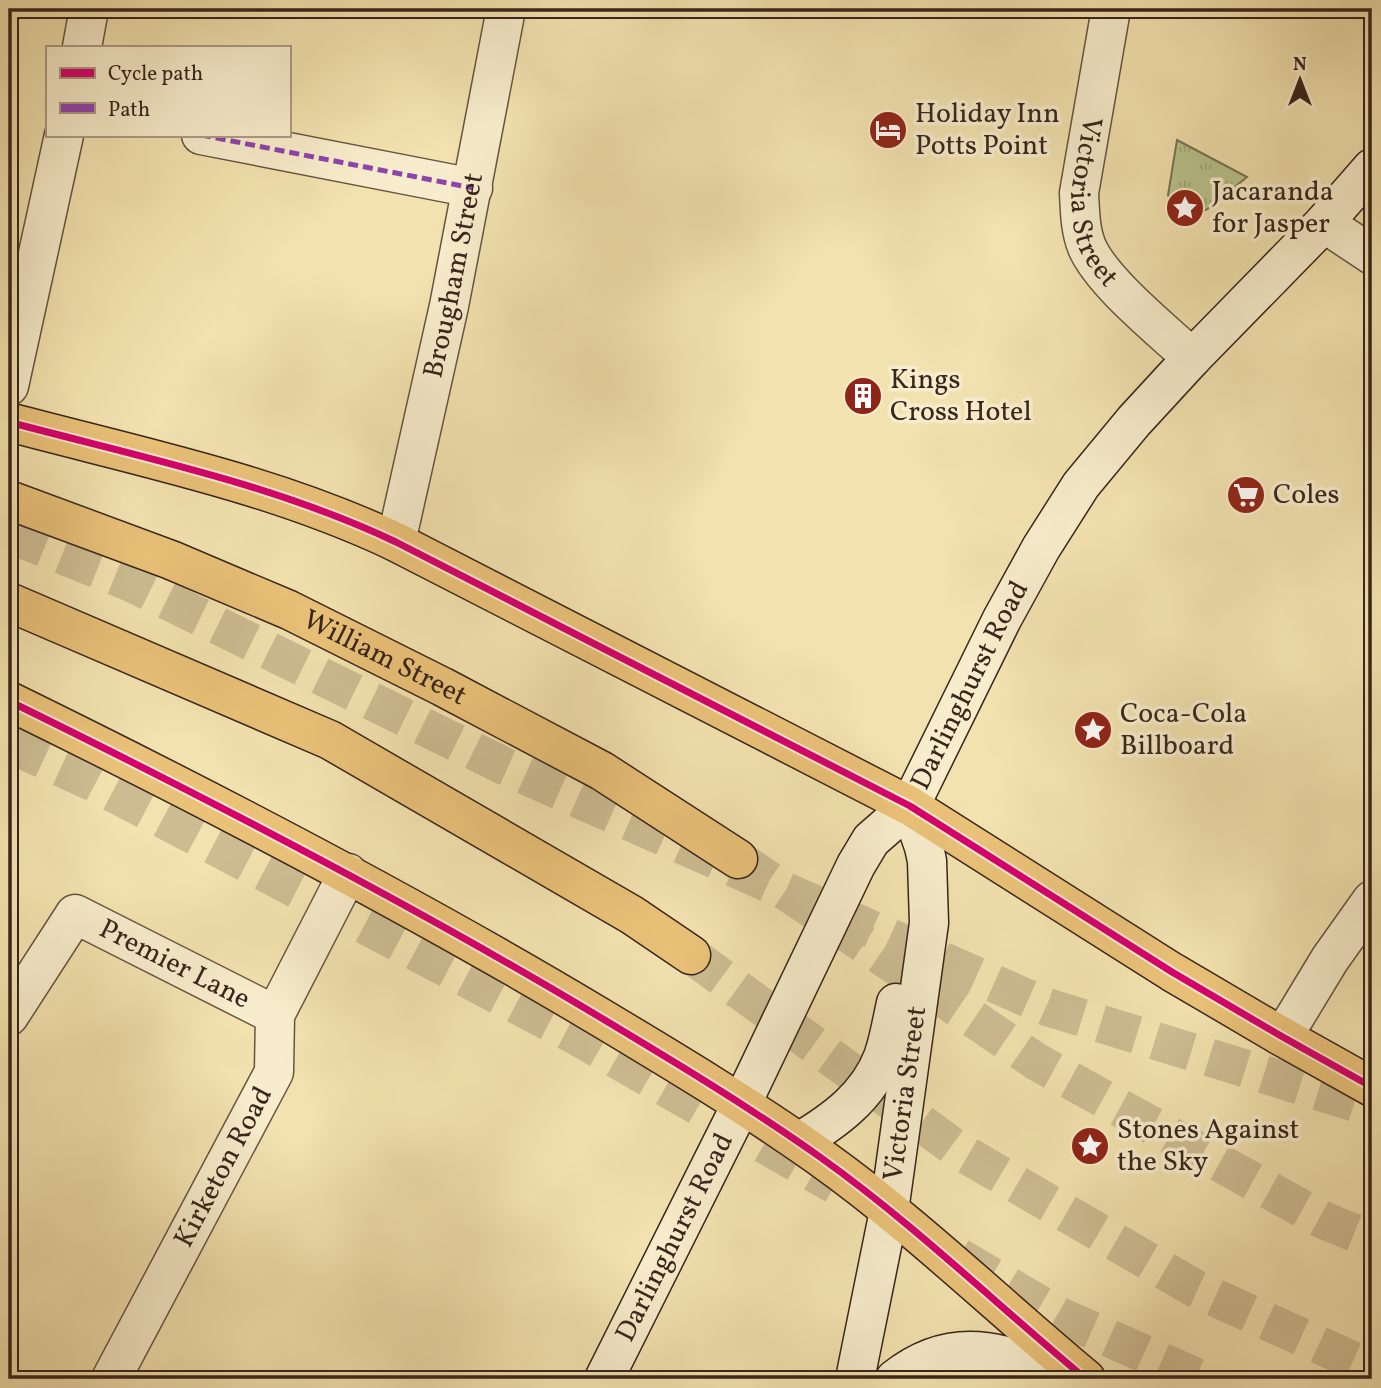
<svg xmlns="http://www.w3.org/2000/svg" width="1381" height="1388" viewBox="0 0 1381 1388" font-family="Vollkorn,serif">
<style>
.grass{fill:url(#grass-tufts);stroke:#787454;stroke-width:2}
.lines{fill:none;stroke-linecap:round;stroke-linejoin:round}
.primary-tunnel{stroke:#cdbc92;stroke-width:38;stroke-dasharray:38 19;stroke-linecap:butt}
.highway-tunnel{stroke:#cdbc92;stroke-width:38;stroke-dasharray:38 19;stroke-linecap:butt}
.street-casing{stroke:#665441;stroke-width:41}
.secondary-casing{stroke:#38251c;stroke-width:41}
.primary-casing{stroke:#38251c;stroke-width:41}
.street{stroke:#f7eccb;stroke-width:38}
.secondary{stroke:#f7eccb;stroke-width:38}
.primary{stroke:#e9c178;stroke-width:38}
.quiet{stroke:#8e44ad;stroke-width:5;stroke-dasharray:10 5;stroke-linecap:butt}
.cycleway-casing{stroke:#f7eccb;stroke-width:11}
.cycleway{stroke:#d6006c;stroke-width:7}
.labels{text-anchor:middle;dominant-baseline:central;stroke-width:7;stroke-linejoin:round;paint-order:stroke}
.poi-label{font-size:28px;fill:#38251c;stroke:#f7eccb;text-anchor:start}
.street-label{font-size:28px;fill:#38251c;stroke:#f7eccb}
</style>
<defs>
<pattern id="grass-tufts" width="24" height="20" patternUnits="userSpaceOnUse" patternTransform="scale(1.75)"><rect width="24" height="20" fill="#b9c38c"/><path d="M3 7l-1-3M5 7V3M7 7l1-3M15 17l-1-3M17 17v-4M19 17l1-3" fill="none" stroke="#a0a778"/></pattern>
</defs>
<rect width="100%" height="100%" fill="#f2e2af"/>
<filter id="stains"><feTurbulence type="fractalNoise" baseFrequency=".00286" numOctaves="4"/><feColorMatrix values="0 0 0 0 .2 0 0 0 0 .09 0 0 0 0 .02 0 0 0 .5 -.17"/></filter>
<radialGradient id="worn" r=".72"><stop offset=".6" stop-color="#630" stop-opacity="0"/><stop offset="1" stop-color="#630" stop-opacity=".3"/></radialGradient>
<!-- grass -->
<path class="grass" d="M1177,140L1247,177L1212,206L1196,216L1182,214L1174,209L1168,195Z"/>
<g class="lines">
<!-- primary-tunnel -->
<g class="primary-tunnel">
<path d="M738,859L1037,1062L1323,1220L1372,1240"/>
<path d="M691,955L958,1150L1196,1289L1372,1369"/>
</g>
<!-- highway-tunnel -->
<g class="highway-tunnel">
<path d="M9,534L129,582L506,767L1047,1007L1372,1108"/>
<path d="M9,744L92,782L576,1036L835,1185"/>
<path d="M959,1257L1060,1316L1201,1379"/>
</g>
<defs>
<g id="street">
<path id="s1" d="M1111,9L1079,193C1080,211 1080,230 1087,247C1102,282 1162,330 1192,358"/>
<path d="M82,47L89,9"/>
<path d="M201,135L473,188"/>
<path d="M1324,223L1372,255"/>
<path d="M9,386L64,135"/>
<path id="s2" d="M396,542L449,306L506,9"/>
<path id="s3" d="M9,1016L75,914L275,1015"/>
<path d="M1281,1036L1293,1020L1330,959L1372,900"/>
<path id="s4" d="M111,1379L274,1072L275,1015L348,873"/>
</g>
<g id="secondary">
<path d="M799,1142C834,1121 868,1097 883,1057C889,1040 892,1021 896,1003"/>
<path id="s5" d="M604,1379L742,1103L856,865L871,840L910,806L1002,619L1041,548L1081,485L1134,421L1192,358L1324,223L1372,168"/>
<path id="s6" d="M855,1379L889,1211L929,923L927,861L924,847L910,806"/>
<path d="M895,1379C952,1334 1004,1350 1063,1379"/>
</g>
<g id="primary">
<path d="M9,422C140,457 274,484 396,542L910,806L1172,972L1281,1036L1372,1087"/>
<path id="s7" d="M9,500L171,560L289,610L443,687L602,771L738,859"/>
<path d="M9,602L330,740L632,915L691,955"/>
<path d="M9,701C209,799 406,901 598,1016C673,1061 748,1106 820,1157C914,1224 997,1305 1086,1379"/>
</g>
</defs>
<!-- street casing -->
<use href="#street" class="street-casing"/>
<!-- secondary casing -->
<use href="#secondary" class="secondary-casing"/>
<!-- primary casing -->
<use href="#primary" class="primary-casing"/>
<!-- street -->
<use href="#street" class="street"/>
<!-- secondary -->
<use href="#secondary" class="secondary"/>
<!-- primary -->
<use href="#primary" class="primary"/>
<!-- quiet -->
<path class="quiet" d="M201,135L473,188"/>
<defs>
<g id="cycleway">
<path d="M9,422C140,457 274,484 396,542L910,806L1172,972L1281,1036L1372,1087"/>
<path d="M9,701C209,799 406,901 598,1016C673,1061 748,1106 820,1157C914,1224 997,1305 1086,1379"/>
</g>
</defs>
<!-- cycleway casing -->
<use href="#cycleway" class="cycleway-casing"/>
<!-- cycleway -->
<use href="#cycleway" class="cycleway"/>
</g>
<!-- icons -->
<defs>
<symbol id="hotel-disc" viewBox="-11 -11 22 22"><circle r="9.5" fill="#8f2418" stroke="#f7eccb"/><path d="M-6-4.5h1.5V1H6V5H4.5V3h-9V5H-6ZM-4 0a1.8 1.8 0 1 1 3.6 0ZM.5 0V-2.5h3Q6-2.5 6 0Z" fill="#fff"/></symbol>
<symbol id="sight-disc" viewBox="-11 -11 22 22"><circle r="9.5" fill="#8f2418" stroke="#f7eccb"/><path d="M0-6L1.8-2.2L6-1.7L2.9 1.2L3.7 5.4L0 3.3L-3.7 5.4L-2.9 1.2L-6-1.7L-1.8-2.2Z" fill="#fff"/></symbol>
<symbol id="building-disc" viewBox="-11 -11 22 22"><circle r="9.5" fill="#8f2418" stroke="#f7eccb"/><path d="M-4-6H4V6H1V3H-1V6H-4ZM-2.5-4.3h1.7v1.8h-1.7ZM.8-4.3h1.7v1.8H.8ZM-2.5-1h1.7V.8h-1.7ZM.8-1h1.7V.8H.8Z" fill="#fff"/></symbol>
<symbol id="supermarket-disc" viewBox="-11 -11 22 22"><circle r="9.5" fill="#8f2418" stroke="#f7eccb"/><path d="M-6-5.5h2.5l.6 2H6L4.5 2H-2.5L-4.4-4H-6ZM-1.5 3.2a1.3 1.3 0 1 0 .1 0ZM3 3.2a1.3 1.3 0 1 0 .1 0Z" fill="#fff"/></symbol>
</defs>
<g fill-rule="evenodd">
<use href="#hotel-disc" x="866" y="108" width="44" height="44"/>
<use href="#sight-disc" x="1163" y="186" width="44" height="44"/>
<use href="#building-disc" x="841" y="374" width="44" height="44"/>
<use href="#supermarket-disc" x="1224" y="473" width="44" height="44"/>
<use href="#sight-disc" x="1071" y="708" width="44" height="44"/>
<use href="#sight-disc" x="1068" y="1124" width="44" height="44"/>
</g>
<g class="labels">
<!-- poi labels -->
<g class="poi-label">
<text x="915" y="114">Holiday Inn<tspan x="915" dy="32">Potts Point</tspan></text>
<text x="1212" y="192">Jacaranda<tspan x="1212" dy="32">for Jasper</tspan></text>
<text x="890" y="380">Kings<tspan x="890" dy="32">Cross Hotel</tspan></text>
<text x="1273" y="495">Coles</text>
<text x="1120" y="714">Coca-Cola<tspan x="1120" dy="32">Billboard</tspan></text>
<text x="1117" y="1130">Stones Against<tspan x="1117" dy="32">the Sky</tspan></text>
</g>
<!-- street labels -->
<g class="street-label">
<text stroke="none"><textPath href="#s1" startOffset="198">Victoria Street</textPath></text>
<text stroke="none"><textPath href="#s2" startOffset="273">Brougham Street</textPath></text>
<text stroke="none"><textPath href="#s7" startOffset="408">William Street</textPath></text>
<text stroke="none"><textPath href="#s5" startOffset="788">Darlinghurst Road</textPath></text>
<text stroke="none"><textPath href="#s3" startOffset="233">Premier Lane</textPath></text>
<text stroke="none"><textPath href="#s6" startOffset="290">Victoria Street</textPath></text>
<text stroke="none"><textPath href="#s4" startOffset="240">Kirketon Road</textPath></text>
<text stroke="none"><textPath href="#s5" startOffset="158">Darlinghurst Road</textPath></text>
</g>
</g>
<!-- margin -->
<rect width="1381" height="1388" fill="none" stroke="#f2e2af" stroke-width="35"/>
<rect x="10" y="10" width="1360" height="1367" fill="none" stroke="#38251c" stroke-width="3.5"/>
<rect x="18" y="18" width="1346" height="1353" fill="none" stroke="#38251c" stroke-width="2"/>
<!-- legend -->
<rect x="46" y="46" width="245" height="91" fill="#f7eccb" stroke="#ab9c85" stroke-width="2"/>
<rect x="60" y="68" width="35" height="10" fill="#d6006c" stroke="#ab9c85" stroke-width="2"/>
<text x="108" y="80" font-size="21" fill="#38251c">Cycle path</text>
<rect x="60" y="103" width="35" height="10" fill="#8e44ad" stroke="#ab9c85" stroke-width="2"/>
<text x="108" y="116" font-size="21" fill="#38251c">Path</text>
<!-- north arrow -->
<g transform="translate(1300 80)" stroke="#f7eccb" stroke-width="5" paint-order="stroke">
<path d="M0-5L12 26L0 18L-12 26Z" fill="#38251c"/>
<text y="-10" font-size="19" font-weight="bold" text-anchor="middle" fill="#38251c">N</text>
</g>
<rect width="100%" height="100%" filter="url(#stains)"/>
<rect width="100%" height="100%" fill="url(#worn)"/>
</svg>
